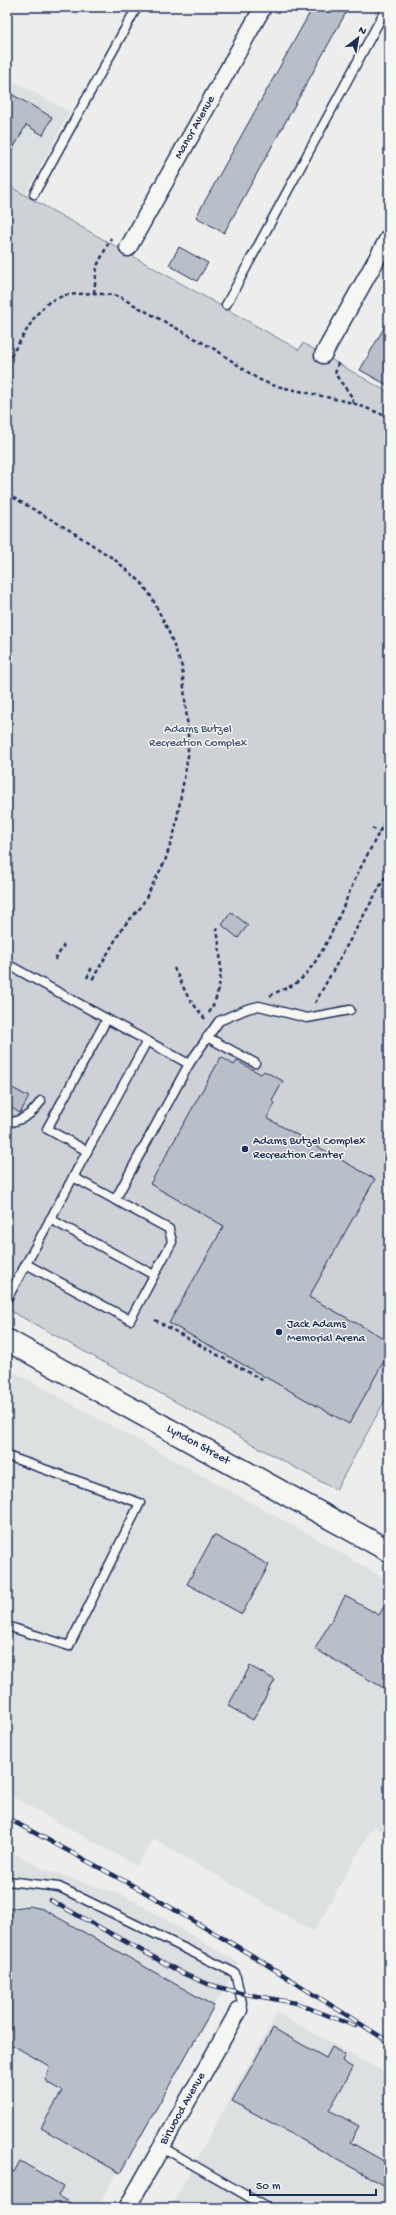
<svg xmlns="http://www.w3.org/2000/svg" width="396" height="2215" viewBox="0 0 396 2215" font-family="'Gochi Hand',sans-serif">
<style>
.built{fill:#dde0e1}
.green{fill:#ced2d7;stroke:#74809a}
.building{fill:#b9bfc8;stroke:#1b2f5e}
.lines{fill:none;stroke-linecap:round;stroke-linejoin:round}
.service-casing{stroke:#1b2f5e;stroke-width:11}
.minor-casing{stroke:#1b2f5e;stroke-width:19}
.tertiary-casing{stroke:#1b2f5e;stroke-width:24}
.path{stroke:#1b2f5e;stroke-width:2.5;stroke-dasharray:4 3;stroke-linecap:butt}
.service{stroke:#f6f6f2;stroke-width:8}
.minor{stroke:#f6f6f2;stroke-width:16}
.tertiary{stroke:#f6f6f2;stroke-width:21}
.rail-casing{stroke:#1b2f5e;stroke-width:4.5}
.rail{stroke:#f6f6f2;stroke-width:3;stroke-dasharray:9;stroke-linecap:butt}
.poi-dot{fill:#1b2f5e;stroke:#f6f6f2;stroke-width:1.5}
.labels{text-anchor:middle;dominant-baseline:central;stroke-width:3;stroke-linejoin:round;paint-order:stroke}
.street-label{font-size:12px;fill:#1b2f5e;stroke:#f6f6f2}
.park-label{font-size:12px;fill:#48587c;stroke:#f6f6f2}
.poi-label{font-size:12px;fill:#1b2f5e;stroke:#f6f6f2;text-anchor:start}
</style>
<rect width="100%" height="100%" fill="#edeeec"/>
<filter id="ink" filterUnits="userSpaceOnUse"><feTurbulence type="fractalNoise" baseFrequency=".025" numOctaves="2"/><feDisplacementMap in="SourceGraphic" scale="8" xChannelSelector="R" yChannelSelector="G"/><feConvolveMatrix kernelMatrix="1 2 1 2 8 2 1 2 1" color-interpolation-filters="sRGB"/></filter>
<g filter="url(#ink)">
<!-- built -->
<g class="built">
<path d="M9,79L70,112L25,195L7,185V83Z"/>
<path d="M7,1368L319,1540L389,1581V1835L373,1826L314,1932L154,1839L137,1866L7,1794Z"/>
<path d="M7,1849L44,1869L125,1896L239,1963L97,2208H7Z"/>
<path d="M277,2013L389,2075V2208H170Z"/>
</g>
<!-- green -->
<path class="green" d="M7,185L299,350L303,343L389,393V1393L336,1490L7,1309Z"/>
<!-- building -->
<g class="building">
<path d="M313,7H349L224,233L196,217Z"/>
<path d="M13,95L52,117L43,135L26,125L7,160V105Z"/>
<path d="M179,247L208,263L197,281L169,265Z"/>
<path d="M389,319V386L360,370Z"/>
<path d="M231,912L248,925L238,938L222,925Z"/>
<path d="M221,1057L234,1065L237,1061L261,1074L264,1071L283,1081L272,1101L275,1103L267,1118L375,1179L309,1297L389,1341V1352L349,1424L169,1323L224,1226L150,1184Z"/>
<path d="M7,1085L29,1097L20,1113L7,1105Z"/>
<path d="M214,1535L269,1565L242,1614L187,1584Z"/>
<path d="M345,1596L379,1615L389,1598V1691L315,1649Z"/>
<path d="M250,1666L275,1680L253,1720L228,1706Z"/>
<path d="M29,1906L43,1909L214,2006L120,2173L41,2128L62,2091L48,2083L46,2079L49,2066L7,2042V1909Z"/>
<path d="M273,2028L326,2058L332,2047L345,2055L342,2061L353,2068L329,2110L359,2126L350,2142L389,2164V2188L232,2101Z"/>
<path d="M20,2161L63,2186L58,2196L79,2208H7V2168L14,2172Z"/>
</g>
<g class="lines">
<defs>
<g id="service">
<path d="M34,194L137,7"/>
<path d="M226,305L387,7"/>
<path d="M7,964L189,1064"/>
<path d="M207,1037L255,1063"/>
<path d="M7,1123C24,1120 32,1114 41,1101"/>
<path d="M87,1151L47,1129L107,1019"/>
<path d="M115,1200L189,1064L219,1021L247,1009L259,1006L307,1018L350,1010"/>
<path d="M50,1219L154,1275"/>
<path d="M26,1264L130,1320L172,1242L169,1229L73,1177"/>
<path d="M7,1299L147,1041"/>
<path d="M7,1456L140,1503L69,1646L7,1626"/>
<path d="M7,1881L59,1887L235,1973L242,2003L239,2010"/>
<path d="M162,2147L268,2208"/>
</g>
<g id="minor">
<path id="s1" d="M128,248L263,7"/>
<path d="M323,355L389,237"/>
<path id="s2" d="M127,2208L239,2010"/>
</g>
<g id="tertiary">
<path id="s3" d="M7,1340L389,1551"/>
</g>
</defs>
<!-- service casing -->
<use href="#service" class="service-casing"/>
<!-- minor casing -->
<use href="#minor" class="minor-casing"/>
<!-- tertiary casing -->
<use href="#tertiary" class="tertiary-casing"/>
<!-- path -->
<g class="path">
<path d="M94,293L97,266L111,238"/>
<path d="M7,362L36,315L50,301L66,295L94,293L118,296L216,350L258,379L272,385L353,403L389,417"/>
<path d="M338,363L335,374L352,397L353,403"/>
<path d="M7,494L71,531L114,559L141,582L152,598L168,630L182,667L188,730V756L175,830L165,861L141,907L123,927L92,980"/>
<path d="M372,828L380,832"/>
<path d="M55,960L64,945"/>
<path d="M174,968L188,997L205,1019"/>
<path d="M87,978L92,967"/>
<path d="M270,996C281,989 292,988 302,978C328,951 342,907 358,873C368,853 379,833 389,813"/>
<path d="M315,1003L389,870"/>
<path d="M209,1013C225,986 221,958 217,929L219,925"/>
<path d="M155,1320L264,1381"/>
</g>
<!-- service -->
<use href="#service" class="service"/>
<!-- minor -->
<use href="#minor" class="minor"/>
<!-- tertiary -->
<use href="#tertiary" class="tertiary"/>
<defs>
<g id="rail">
<path d="M7,1818L141,1890L258,1959L389,2042"/>
<path d="M50,1900L184,1974L208,1984L240,1993L296,2003L355,2026"/>
</g>
</defs>
<!-- rail casing -->
<use href="#rail" class="rail-casing"/>
<!-- rail -->
<use href="#rail" class="rail"/>
</g>
</g>
<!-- markers -->
<g class="poi-dot">
<circle cx="245" cy="1149" r="4"/>
<circle cx="279" cy="1332" r="4"/>
</g>
<g class="labels">
<!-- street labels -->
<g class="street-label">
<text stroke="none"><textPath href="#s1" startOffset="138">Manor Avenue</textPath></text>
<text stroke="none"><textPath href="#s3" startOffset="218">Lyndon Street</textPath></text>
<text stroke="none"><textPath href="#s2" startOffset="114">Birwood Avenue</textPath></text>
</g>
<!-- park labels -->
<g class="park-label">
<text x="198" y="730">Adams Butzel<tspan x="198" dy="14">Recreation Complex</tspan></text>
</g>
<!-- poi labels -->
<g class="poi-label">
<text x="253" y="1142">Adams Butzel Complex<tspan x="253" dy="14">Recreation Center</tspan></text>
<text x="287" y="1325">Jack Adams<tspan x="287" dy="14">Memorial Arena</tspan></text>
</g>
</g>
<!-- margin -->
<rect width="396" height="2215" fill="none" stroke="#f6f6f2" stroke-width="24"/>
<rect x="12" y="12" width="372" height="2191" fill="none" stroke="#1b2f5e" stroke-width="1.5" filter="url(#ink)"/>
<!-- north arrow -->
<g transform="translate(358 38) rotate(31)" stroke="#f6f6f2" stroke-width="3" paint-order="stroke">
<path d="M0-3L7 15L0 10L-7 15Z" fill="#1b2f5e"/>
<text y="-6" font-size="11" font-weight="bold" text-anchor="middle" fill="#1b2f5e">N</text>
</g>
<!-- scale -->
<path d="M250 2189v6h126v-6" fill="none" stroke="#1b2f5e" stroke-width="2"/>
<text x="256" y="2189" font-size="12" fill="#1b2f5e" stroke="#f6f6f2" stroke-width="3" paint-order="stroke">50 m</text>
</svg>
